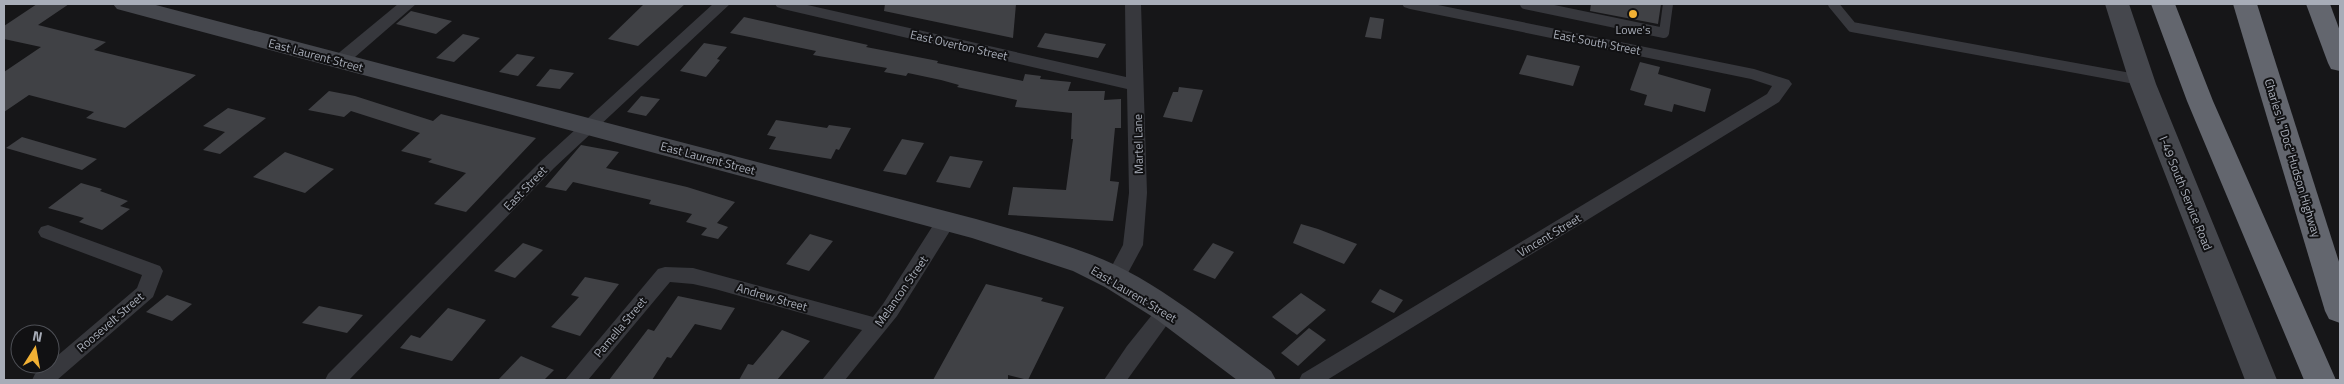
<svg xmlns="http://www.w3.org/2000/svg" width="2344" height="384" viewBox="0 0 2344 384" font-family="'Titillium Web',sans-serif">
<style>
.building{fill:#404145}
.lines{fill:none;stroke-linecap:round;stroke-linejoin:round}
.lane{stroke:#37383d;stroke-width:10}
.street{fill:#37383d;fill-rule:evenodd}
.secondary{fill:#45474d;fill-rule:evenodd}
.highway{fill:#63666e;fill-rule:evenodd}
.poi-dot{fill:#f2b134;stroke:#111113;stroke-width:2}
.labels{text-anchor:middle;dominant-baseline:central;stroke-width:4;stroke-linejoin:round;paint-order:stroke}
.poi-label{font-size:12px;fill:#a8adb8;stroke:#111113}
.street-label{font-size:12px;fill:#a8adb8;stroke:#111113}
</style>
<rect width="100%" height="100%" fill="#161618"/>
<!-- building -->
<g class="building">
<path d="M37,4H69L38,25L106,42L94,50L196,75L125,128L86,118L94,112L29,95L4,112V72L41,47L4,39V26Z"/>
<path d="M644,4H685L638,46L608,39Z"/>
<path d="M885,4H1016L1013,38L884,11Z"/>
<path d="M1591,4H1661L1658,24L1590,11Z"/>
<path d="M411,11L452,21L436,34L396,24Z"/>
<path d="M744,17L868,45L866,47L938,61L937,63L1023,81L1025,74L1041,76L1040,79L1071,82L1068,91H1105L1104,100L1121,99V128H1115L1110,181L1119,182L1113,221L1008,215L1013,187L1066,190L1073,139H1071L1072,113L1015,107L1017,100L957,87L959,85L941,80L908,73L906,76L884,72L887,68L813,55L816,51L730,33Z"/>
<path d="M1370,17L1384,19L1381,39L1365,37Z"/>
<path d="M1045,33L1106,44L1098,58L1037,47Z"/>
<path d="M463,34L480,38L454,62L436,58Z"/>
<path d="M704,43L727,47L717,59L720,60L706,77L680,71Z"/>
<path d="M517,54L535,57L518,76L499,72Z"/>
<path d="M1527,55L1580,66L1573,86L1519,74Z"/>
<path d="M1640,62L1660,67L1658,74L1711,89L1705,112L1674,104L1672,112L1644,105L1647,95L1630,90Z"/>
<path d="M550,69L574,73L560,89L536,86Z"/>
<path d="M1179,87L1203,90L1192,122L1163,117L1173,92H1178Z"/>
<path d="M329,91L355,96L433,121L441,114L536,138L466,212L434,204L466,173L428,162L432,159L401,151L420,133L351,111L344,117L308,110Z"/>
<path d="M641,96L660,99L646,116L627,112Z"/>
<path d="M228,108L266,118L220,154L203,150L225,132L203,126Z"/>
<path d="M776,120L827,128L829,125L851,128L839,150L836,149L831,159L769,149L776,137L767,135Z"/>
<path d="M22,137L97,159L82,170L6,148Z"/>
<path d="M902,139L924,143L906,175L883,171Z"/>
<path d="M581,145L619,152L606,168L687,187L735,202L717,223L728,227L718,239L701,235L707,228L686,222L692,214L649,204L651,200L573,182L566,191L545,187Z"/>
<path d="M285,152L334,169L305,193L253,177Z"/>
<path d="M950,156L983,161L970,188L936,182Z"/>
<path d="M81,183L102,189L100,191L128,201L120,206L130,209L102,230L79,222L84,218L48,208Z"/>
<path d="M1301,224L1318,229L1357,244L1344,264L1293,243Z"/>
<path d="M810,234L833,241L809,271L786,264Z"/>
<path d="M523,243L543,250L515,278L494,271Z"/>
<path d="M1213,243L1234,252L1215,279L1193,270Z"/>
<path d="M585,277L619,284L580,336L551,327L579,297L571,295Z"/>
<path d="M986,284L1043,298L1041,301L1064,307L1028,380L1008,375V380H933Z"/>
<path d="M1380,289L1403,300L1394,313L1371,302Z"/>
<path d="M1301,293L1326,310L1297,335L1272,317Z"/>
<path d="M167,295L192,304L172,321L146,312Z"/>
<path d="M678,296L735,308L721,330L695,324L671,358L667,357L652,380H609L648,329L654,331Z"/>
<path d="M319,306L363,315L347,333L302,323Z"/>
<path d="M448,308L486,320L452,361L400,348L411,335L420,338Z"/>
<path d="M1309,328L1326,340L1298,366L1281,353Z"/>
<path d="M782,330L810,341L777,380H739L748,364L753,365Z"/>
<path d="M521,356L554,370L544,380H498Z"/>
</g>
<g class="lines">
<!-- lane -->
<g class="lane">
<path d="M1525,4L1664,33L1668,4"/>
<path d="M1833,4L1852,27L2141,80"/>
</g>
<!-- street -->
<g class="street">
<path d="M398,4H416L347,64H335L333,60L335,56Z"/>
<path d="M713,4H730L554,168L349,380H325L328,374L542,160Z"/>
<path d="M775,4H803L1126,77L1125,4H1141L1147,193L1143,245L1122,284L1115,287L1108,284L1105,279L1123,245L1129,193L1127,89L783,9L777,7Z"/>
<path d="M1402,4H1433L1754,69L1789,80L1792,84L1779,102L1327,380H1299L1302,374L1767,94L1772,86L1751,79L1410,9L1404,7Z"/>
<path d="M946,214L953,216L956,221L953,226L897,316L845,380H822L862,330L715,289L693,284L670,282L588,380H565L658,269L665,267L693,268L873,317L883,304L939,216Z"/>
<path d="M48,225L160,266L163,271L153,297L57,380H32L35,374L50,364V362L137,288L142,275L41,237L38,232L41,227Z"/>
<path d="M1167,303L1174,305L1177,311L1127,380H1104L1127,346L1160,305Z"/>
</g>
<!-- secondary -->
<g class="secondary">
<path d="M113,4H152L976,219C1015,230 1055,241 1092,255C1154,278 1218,332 1271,371L1276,380H1237L1156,319L1105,287L1073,271L972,238L117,9Z"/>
<path d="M2105,4H2129L2156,84L2277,380H2245L2130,84Z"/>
</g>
<!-- highway -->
<g class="highway">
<path d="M2151,4H2175L2213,101L2336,380H2304L2187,101Z"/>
<path d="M2233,4H2257L2340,265V323L2329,319L2325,311Z"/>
<path d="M2306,4H2330L2340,31V71L2331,69L2328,63Z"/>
</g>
</g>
<!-- markers -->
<circle class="poi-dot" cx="1633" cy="14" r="5"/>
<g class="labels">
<!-- poi labels -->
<g class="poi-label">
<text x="1633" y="29">Lowe's</text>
</g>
<!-- street labels -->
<g class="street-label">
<text transform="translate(1597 42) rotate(11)">East South Street</text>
<text transform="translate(959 45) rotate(13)">East Overton Street</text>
<text transform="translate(316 55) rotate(15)">East Laurent Street</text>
<text transform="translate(1138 144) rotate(-91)">Martel Lane</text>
<text transform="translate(708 158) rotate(15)">East Laurent Street</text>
<text transform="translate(2293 158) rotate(73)">Charles I. "Doc" Hudson Highway</text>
<text transform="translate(525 188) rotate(-46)">East Street</text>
<text transform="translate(2186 193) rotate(68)">I-49 South Service Road</text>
<text transform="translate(1549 235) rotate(-31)">Vincent Street</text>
<text transform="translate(901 291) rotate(-55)">Melancon Street</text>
<text transform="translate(1134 294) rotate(31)">East Laurent Street</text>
<text transform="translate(772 297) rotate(16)">Andrew Street</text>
<text transform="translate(110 322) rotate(-41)">Roosevelt Street</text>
<text transform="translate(620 327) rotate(-50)">Pamella Street</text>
</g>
</g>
<!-- border -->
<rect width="2344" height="384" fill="none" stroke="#a8adb8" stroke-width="10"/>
<!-- north arrow -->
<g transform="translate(35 349) rotate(11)"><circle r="24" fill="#111113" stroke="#4d4f55"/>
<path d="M0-4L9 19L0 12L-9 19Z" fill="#f2b134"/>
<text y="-8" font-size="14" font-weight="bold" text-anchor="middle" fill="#a8adb8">N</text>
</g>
</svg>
